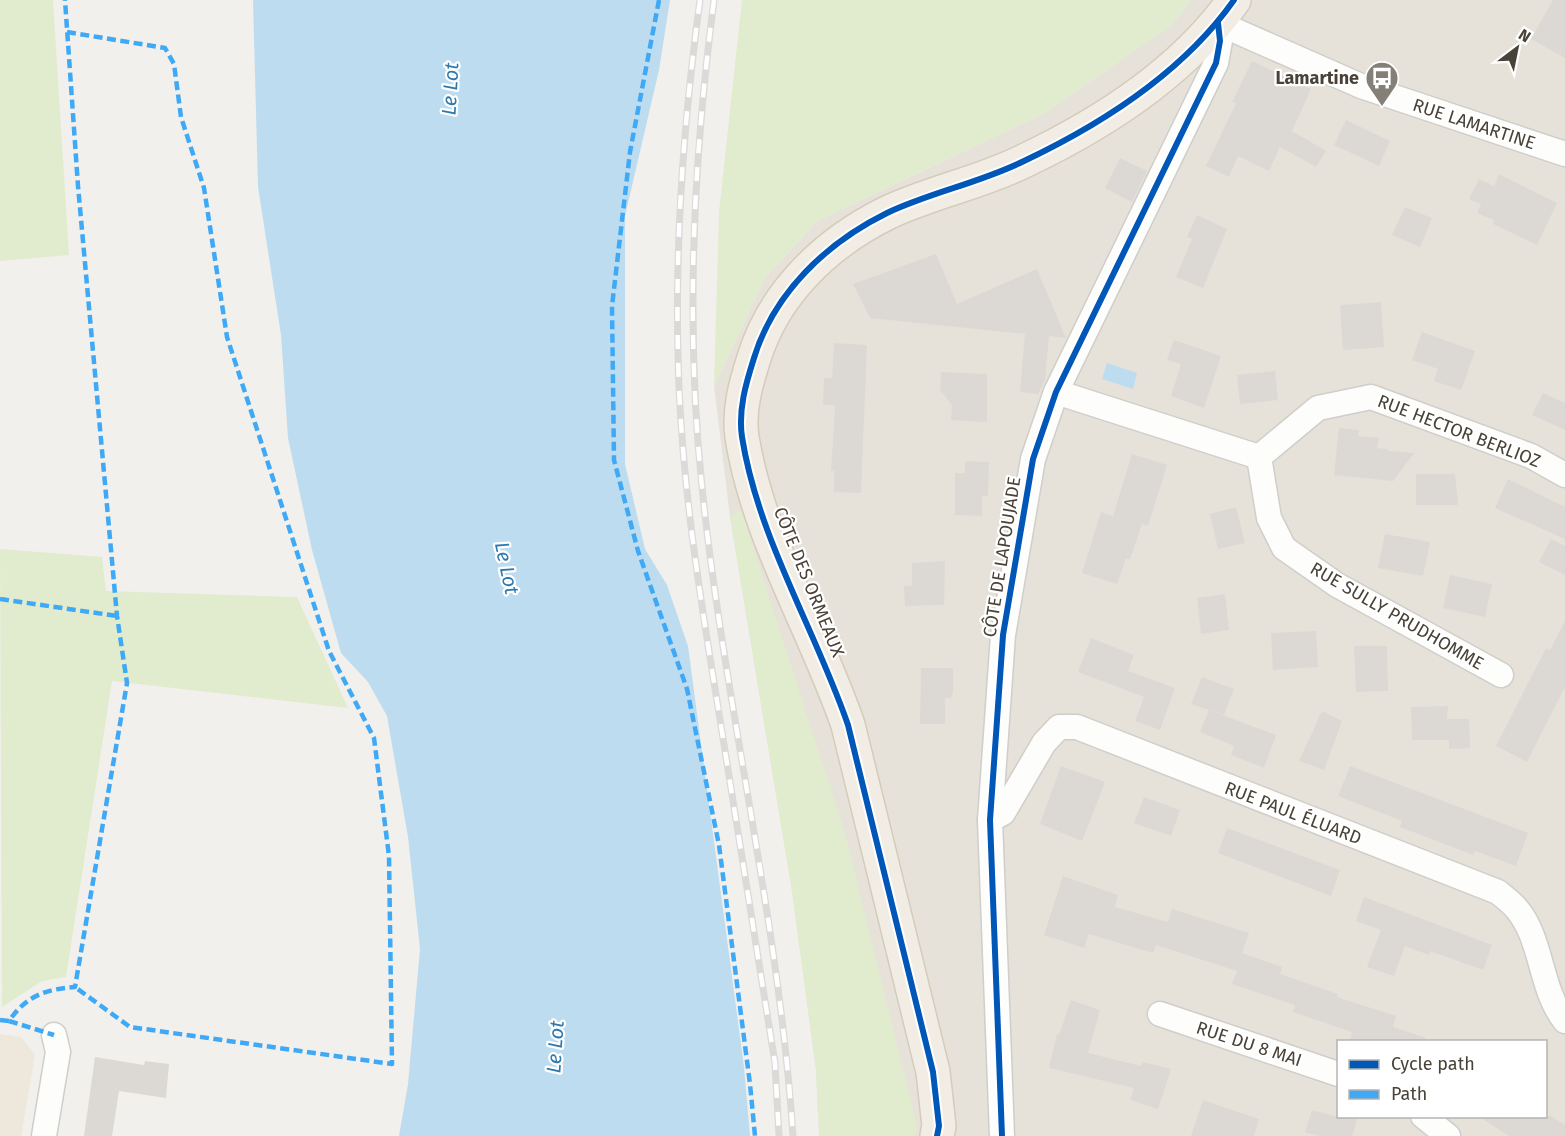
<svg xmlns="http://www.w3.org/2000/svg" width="1565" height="1136" viewBox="0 0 1565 1136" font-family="'Fira Sans',sans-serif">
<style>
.residential{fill:#e6e2da;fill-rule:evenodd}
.education{fill:#ede7dc}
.green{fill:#e0eccd}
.water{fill:#bddcf0}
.building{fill:#dcd9d5}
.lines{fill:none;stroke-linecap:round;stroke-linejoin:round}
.minor-casing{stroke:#d0ceca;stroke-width:27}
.primary-casing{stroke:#d4ccba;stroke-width:36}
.minor{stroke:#fdfdfc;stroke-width:24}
.primary{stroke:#f2ede4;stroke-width:33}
.rail-casing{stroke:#dadad9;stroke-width:7}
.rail{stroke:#fff;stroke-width:4.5;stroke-dasharray:14;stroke-linecap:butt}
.quiet{stroke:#3fa9f5;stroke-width:4.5;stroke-dasharray:9 4.5;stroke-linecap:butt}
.cycleway-casing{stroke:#fff;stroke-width:10}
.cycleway{stroke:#0057b8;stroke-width:6}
.labels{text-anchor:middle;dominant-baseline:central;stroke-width:4.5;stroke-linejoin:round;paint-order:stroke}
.poi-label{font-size:18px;font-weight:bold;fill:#494238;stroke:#fff;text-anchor:end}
.street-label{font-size:18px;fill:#494238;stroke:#fff}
.water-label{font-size:20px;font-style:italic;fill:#2e7aaf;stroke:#fff}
</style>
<rect width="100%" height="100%" fill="#f2f0ed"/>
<!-- residential -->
<path class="residential" d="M1191,0H1565V1136H819L816,1070L792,891L730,517L714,386L765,278L817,221L1045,113L1171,25ZM1338,1042H1546V1116H1338Z"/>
<!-- education -->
<path class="education" d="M0,1034L21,1037L35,1055L21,1136H0Z"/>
<!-- green -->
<g class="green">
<path d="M0,0H53L69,255L0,261Z"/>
<path d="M742,0H1191L1171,25L1045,113L817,221L765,278L714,386L719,212Z"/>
<path d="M741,510L846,837L917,1127L915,1136H819L816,1070L792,891L730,517Z"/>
<path d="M0,549L102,557L106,591L297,597L348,708L112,681L66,977L42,981L2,1007Z"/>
</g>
<!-- water -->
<g class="water">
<path d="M253,0H670L659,70L625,216V464L645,549L667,585L688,646L744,1067L750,1136H399L408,1084L420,949L408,837L387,716L368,682L341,653L312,550L288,438L281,335L258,187Z"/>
<path d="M1107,363L1137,373L1133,389L1102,379Z"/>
</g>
<!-- building -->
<g class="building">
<path d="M1553,0H1565V58L1531,39Z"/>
<path d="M1252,61L1311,89L1292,131L1326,151L1316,167L1280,147L1269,171L1238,156L1229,177L1206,166L1236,103L1232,102Z"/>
<path d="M1346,120L1390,141L1379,166L1334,145Z"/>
<path d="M1120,158L1147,171L1132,202L1105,188Z"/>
<path d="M1499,174L1557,203L1537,245L1493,224L1494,220L1477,213L1481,204L1469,199L1479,179L1494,186Z"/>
<path d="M1405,207L1432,218L1420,247L1392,235Z"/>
<path d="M1197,215L1227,229L1203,288L1176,277L1192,239L1187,237Z"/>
<path d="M936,254L957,304L1037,269L1066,338L1049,336L1045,380L1038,394L1020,392L1025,334L870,318L853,284Z"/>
<path d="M1381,302L1384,347L1343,350L1340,305Z"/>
<path d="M1422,332L1475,351L1461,390L1434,381L1438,369L1412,360Z"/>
<path d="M1174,340L1221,356L1204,408L1171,396L1181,364L1167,360Z"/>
<path d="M834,343L867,345L861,493L834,492V471H831L835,405H823L824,378H832Z"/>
<path d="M1275,371L1278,400L1240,404L1237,375Z"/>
<path d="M941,372L987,374V422L951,420L952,405L940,390Z"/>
<path d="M1543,393L1565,403V430L1532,415Z"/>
<path d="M1339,428L1359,430L1358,436L1379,438L1377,448L1388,449V451L1414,453L1393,481L1334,475Z"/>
<path d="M1132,454L1167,465L1148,526L1142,524L1130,559H1126L1117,584L1082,573L1101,512L1113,516Z"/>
<path d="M965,461L989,462L988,496H982V516L955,515V473H965Z"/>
<path d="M1416,474H1455L1458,505H1416Z"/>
<path d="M1508,479L1565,507V539L1495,508Z"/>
<path d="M1236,507L1245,543L1218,549L1210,514Z"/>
<path d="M1385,534L1430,542L1423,576L1378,568Z"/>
<path d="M1551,539L1565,546V575L1539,562Z"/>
<path d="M945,561L944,605L905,606L904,586H912V563Z"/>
<path d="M1450,575L1492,584L1485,617L1443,608Z"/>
<path d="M1225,594L1229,630L1201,634L1197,598Z"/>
<path d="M1565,621V687L1527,762L1496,746L1546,648L1550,650Z"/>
<path d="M1316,631L1318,667L1273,670L1271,633Z"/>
<path d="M1091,638L1134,655L1128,671L1175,688L1160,730L1135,721L1144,697L1078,672Z"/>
<path d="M1354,646H1387L1388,691L1356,692Z"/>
<path d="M921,668H953V692L951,698H945V724H920Z"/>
<path d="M1202,677L1234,689L1224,715L1191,704Z"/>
<path d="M1448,706L1447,719H1469L1470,748L1449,749V740H1412L1411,707Z"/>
<path d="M1209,710L1276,735L1264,768L1231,755L1234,746L1200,732Z"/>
<path d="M1322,711L1342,721L1324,770L1299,761Z"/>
<path d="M1061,766L1105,782L1082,841L1040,824Z"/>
<path d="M1350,766L1528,833L1516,866L1475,851L1473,855L1400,827L1402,821L1338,796Z"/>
<path d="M1144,797L1180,810L1171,836L1134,823Z"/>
<path d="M1227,828L1340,870L1331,896L1218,853Z"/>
<path d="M1063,876L1118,895L1115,907L1168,922L1172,909L1249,933L1242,953L1282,967L1280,974L1338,994L1337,997L1396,1016L1393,1027L1426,1038V1041H1350L1352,1032L1293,1012L1295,1005L1232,984L1237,971L1156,945L1153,953L1089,934L1084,948L1044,935Z"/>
<path d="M1364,897L1492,945L1483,970L1430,951L1429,955L1405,946L1394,976L1367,967L1381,930L1356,921Z"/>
<path d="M1071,1000L1100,1010L1088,1053L1141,1066L1143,1062L1171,1069L1158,1109L1130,1100L1134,1088L1049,1068L1057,1034L1059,1035Z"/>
<path d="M95,1057L144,1065L145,1061L169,1064L166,1098L119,1091L112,1136H84Z"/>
<path d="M1203,1100L1259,1119L1254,1136H1191Z"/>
<path d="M1312,1110L1334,1116H1358L1352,1136H1319L1305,1132Z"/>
<path d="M1478,1116H1551L1565,1125V1136H1509Z"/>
</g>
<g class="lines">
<defs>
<g id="minor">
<path d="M1218,23L1361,86L1565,154"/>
<path d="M1056,392L1259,457L1318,408L1371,397L1531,456L1565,475"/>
<path d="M1259,457L1269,518L1284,548L1337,585L1501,675"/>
<path d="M990,820L1003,813L1044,743L1059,727H1077L1498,892C1504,897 1511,902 1516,908C1543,939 1539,988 1565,1021"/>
<path d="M1160,1014L1338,1074"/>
<path d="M1423,1116L1448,1136"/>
<path d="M44,1136L58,1052L54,1035"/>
<path d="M1002,1136L990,820L1003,635L1033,459L1056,392L1216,63L1220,41L1218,23"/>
</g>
<path id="primary" d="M937,1136L939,1126L933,1072L848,725C815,629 758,538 742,437C738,410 746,383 754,358C774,293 826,243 887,213C931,192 980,183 1024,161C1102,124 1184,71 1234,0"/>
</defs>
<!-- minor casing -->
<use href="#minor" class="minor-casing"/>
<!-- primary casing -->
<use href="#primary" class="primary-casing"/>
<!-- minor -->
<use href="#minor" class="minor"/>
<!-- primary -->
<use href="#primary" class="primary"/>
<defs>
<g id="rail">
<path d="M700,0C684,118 675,235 678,354C680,472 699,591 718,707C737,826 756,945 775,1063L779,1136"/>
<path d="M714,0C693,162 685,324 702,487C724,704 779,918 793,1136"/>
</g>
</defs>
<!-- rail casing -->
<use href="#rail" class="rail-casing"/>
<!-- rail -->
<use href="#rail" class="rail"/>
<!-- quiet -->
<g class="quiet">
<path d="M659,0L630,152L612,306L614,460L638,551L687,689L719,845L750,1084L755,1136"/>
<path d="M67,32L165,48L174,64L181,117L204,188L227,337L329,651L374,738L389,856L392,1064L130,1027L75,987"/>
<path d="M0,599L117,616"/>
<path d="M0,1020L9,1021C26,996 46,989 75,987L127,683L117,616L78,186L65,0"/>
<path d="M9,1021L54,1035"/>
</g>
<defs>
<g id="cycleway">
<path d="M937,1136L939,1126L933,1072L848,725C815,629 758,538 742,437C738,410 746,383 754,358C774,293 826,243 887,213C931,192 980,183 1024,161C1102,124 1184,71 1234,0"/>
<path d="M1002,1136L990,820L1003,635L1033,459L1056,392L1216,63L1220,41L1218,23"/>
</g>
</defs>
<!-- cycleway casing -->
<use href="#cycleway" class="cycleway-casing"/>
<!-- cycleway -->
<use href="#cycleway" class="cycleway"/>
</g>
<!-- icons -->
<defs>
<symbol id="bus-pin" viewBox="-11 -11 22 30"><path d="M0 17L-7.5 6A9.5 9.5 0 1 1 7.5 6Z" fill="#847f77" stroke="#fff"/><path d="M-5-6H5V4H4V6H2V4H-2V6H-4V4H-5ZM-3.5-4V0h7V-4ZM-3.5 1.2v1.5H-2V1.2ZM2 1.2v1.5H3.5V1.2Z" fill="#fff"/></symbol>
</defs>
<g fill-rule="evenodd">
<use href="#bus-pin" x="1363" y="59" width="38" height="52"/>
</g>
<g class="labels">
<!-- poi labels -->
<g class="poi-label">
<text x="1359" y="78">Lamartine</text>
</g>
<!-- street labels -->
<g class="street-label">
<text transform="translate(1474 124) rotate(18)">RUE LAMARTINE</text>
<text transform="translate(1459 431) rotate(21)">RUE HECTOR BERLIOZ</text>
<text transform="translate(1002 557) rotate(-81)">CÔTE DE LAPOUJADE</text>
<text transform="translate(809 582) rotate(68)">CÔTE DES ORMEAUX</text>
<text transform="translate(1397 616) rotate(30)">RUE SULLY PRUDHOMME</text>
<text transform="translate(1293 813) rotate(21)">RUE PAUL ÉLUARD</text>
<text transform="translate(1249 1044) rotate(18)">RUE DU 8 MAI</text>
</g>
<!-- water labels -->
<g class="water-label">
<text transform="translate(450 89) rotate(-87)">Le Lot</text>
<text transform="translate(507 568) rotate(78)">Le Lot</text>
<text transform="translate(555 1047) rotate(-86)">Le Lot</text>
</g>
</g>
<!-- legend -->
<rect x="1337" y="1040" width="210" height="78" fill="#ffffff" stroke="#b6b3af" stroke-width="1.5"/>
<rect x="1349" y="1060" width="30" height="9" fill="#0057b8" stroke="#b6b3af" stroke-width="1.5"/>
<text x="1391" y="1070" font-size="18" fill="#494238">Cycle path</text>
<rect x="1349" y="1090" width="30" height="9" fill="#3fa9f5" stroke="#b6b3af" stroke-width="1.5"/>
<text x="1391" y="1100" font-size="18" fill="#494238">Path</text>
<!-- north arrow -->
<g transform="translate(1517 48) rotate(32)" stroke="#ffffff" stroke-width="4.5" paint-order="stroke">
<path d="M0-4.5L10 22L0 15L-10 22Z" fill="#494238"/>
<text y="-9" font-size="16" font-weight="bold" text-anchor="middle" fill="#494238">N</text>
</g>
</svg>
